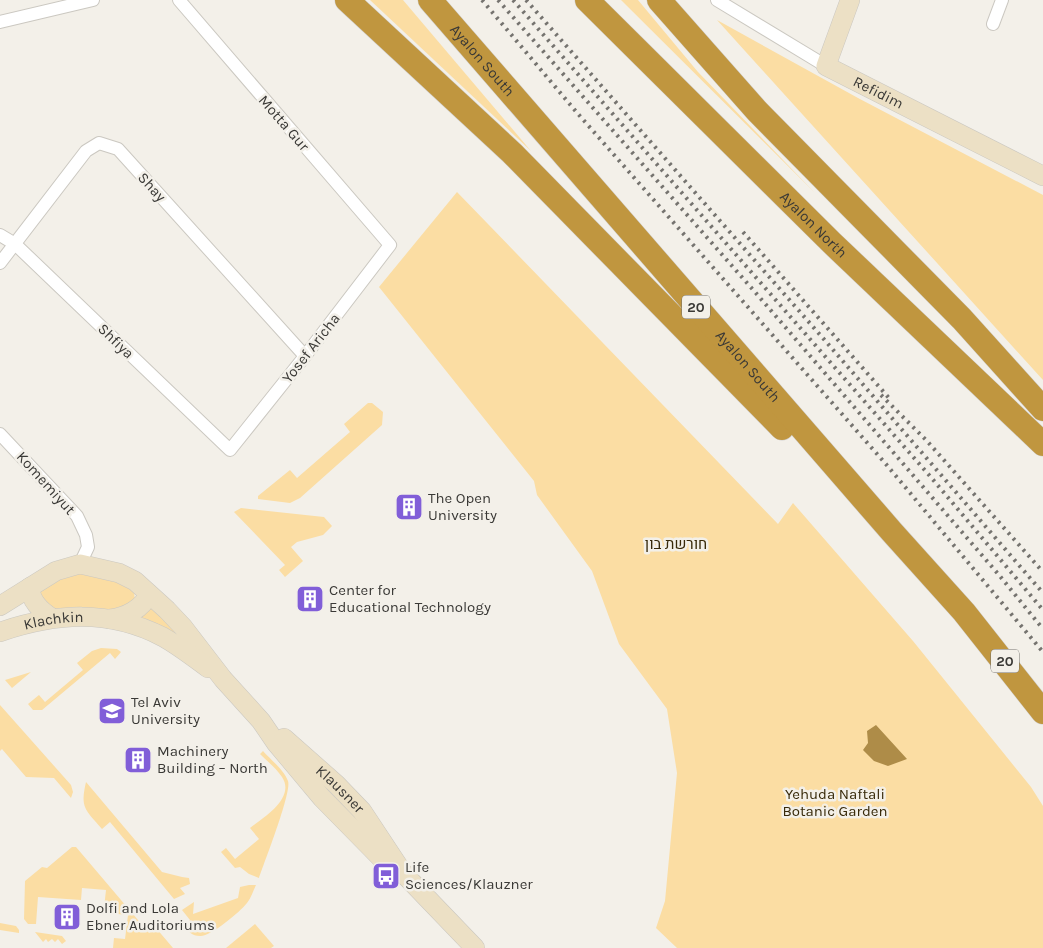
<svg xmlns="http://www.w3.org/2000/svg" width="1043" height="948" viewBox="0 0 1043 948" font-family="Karla,Heebo,sans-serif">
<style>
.green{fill:#fbdda3}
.water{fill:#ae8c48}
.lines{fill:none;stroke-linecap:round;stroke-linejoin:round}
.street-casing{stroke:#cbc8c1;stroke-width:14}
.secondary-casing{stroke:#cbc8c1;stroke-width:20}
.highway-casing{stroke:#d0cfcf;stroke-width:25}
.street{stroke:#fff;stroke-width:12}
.secondary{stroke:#ece0c5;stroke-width:19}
.highway{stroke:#c0963f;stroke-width:24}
.rail{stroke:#75736f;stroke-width:4;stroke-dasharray:2.5 5;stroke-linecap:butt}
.labels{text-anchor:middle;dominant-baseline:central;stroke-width:5;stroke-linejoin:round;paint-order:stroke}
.shield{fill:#f3f0e9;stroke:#72706c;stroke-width:1}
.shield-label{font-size:14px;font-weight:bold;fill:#3a3936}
.street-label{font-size:15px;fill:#3a3936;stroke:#f3f0e9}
.poi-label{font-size:15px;fill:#3a3936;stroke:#f3f0e9;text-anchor:start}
.park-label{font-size:15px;fill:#372909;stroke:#f3f0e9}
</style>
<rect width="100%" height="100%" fill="#f3f0e9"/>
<!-- green -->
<g class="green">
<path d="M370,0H403L531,151Z"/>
<path d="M621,0H638L698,72L814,192Z"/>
<path d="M717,20L858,98L1043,195V380Z"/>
<path d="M457,192L778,524L793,503L913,641L1031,787L1043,806V948H677L656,928L665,901L677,773L667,709L619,644L592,571L537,495L534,481L379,287Z"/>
<path d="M368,403H372L383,412L382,425L300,498L290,503L258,499V496L290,470L297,478L350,432L344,424Z"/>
<path d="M241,508L324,517L332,526L323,535L297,542L291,547L303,561L285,577L279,570L285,565L234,512Z"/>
<path d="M73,568L120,577L134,591L135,601L113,612L72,608L49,610L38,597L46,580Z"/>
<path d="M148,604L185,641L142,618L140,614Z"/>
<path d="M101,648L117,649L121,652L115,659L110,653L42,710H33L28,704L39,695L45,702L83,670L77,663L92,651Z"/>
<path d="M31,672L12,688L5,680Z"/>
<path d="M0,705L71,785L73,792L71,798L54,778L26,777L2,749L0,751Z"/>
<path d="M263,751C271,760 284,770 288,781C292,792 264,863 259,878L249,874L240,867L235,868L221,852L226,848L235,859L259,839L250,828C263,818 296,798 282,777C276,768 267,761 260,754Z"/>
<path d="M86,782L162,872L182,877L189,878L190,884L180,888L185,894L174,899L110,822L102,829C85,809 80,808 86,782Z"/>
<path d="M72,847H76L149,933L156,928L173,948H113L114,938L125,939L128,915L108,913L104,908L106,890L82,888L81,900L38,897L36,924H28L24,919L25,881L42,867L47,868Z"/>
<path d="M249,885H256C253,891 251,898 247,903C240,912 210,937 200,936C192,936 188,931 184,926L190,920L182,910L194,902L193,914L238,898L240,887Z"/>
<path d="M0,923L16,926L19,930V933L0,930Z"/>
<path d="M255,924L274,946L271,948H226Z"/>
<path d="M35,932L62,936L66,941L62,944L58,939L55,942L52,939L48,942L46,939L43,942Z"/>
</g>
<!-- water -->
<path class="water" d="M876,725L907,759L888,766L874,761L863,750L868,743L867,731Z"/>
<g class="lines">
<defs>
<g id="street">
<path d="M717,0L826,66"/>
<path d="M0,22L93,0"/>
<path d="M993,24L1002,0"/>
<path d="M0,235L15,244L230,450L305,356L390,245L179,0"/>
<path d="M0,263L86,151L99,143L118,149L305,356"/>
<path d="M0,434L77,516L86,535L88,547L80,564"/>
</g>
<g id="secondary">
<path id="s1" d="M850,0L826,66L1043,176"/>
<path d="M30,587C30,600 41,611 52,618"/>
<path d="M0,606L56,571L80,564L119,573L135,581L167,610L183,627L223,679L261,721L276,743L322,798L381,858L403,873"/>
<path d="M110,619C126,617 142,609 149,594"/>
<path id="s2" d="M0,632C56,613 109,609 163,637C179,646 193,657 208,668"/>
<path id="s3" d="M284,738L336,784L362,811L403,873L475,948"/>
</g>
<g id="highway">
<path d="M347,0L512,153L782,428"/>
<path id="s4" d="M430,0L892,532L964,612L1043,712"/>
<path id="s5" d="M587,0L832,243L1043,444"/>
<path d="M659,0L757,111L962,319L1043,409"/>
</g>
</defs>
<!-- street casing -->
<use href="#street" class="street-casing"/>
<!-- secondary casing -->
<use href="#secondary" class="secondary-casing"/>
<!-- highway casing -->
<use href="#highway" class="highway-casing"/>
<!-- street -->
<use href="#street" class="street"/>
<!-- secondary -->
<use href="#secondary" class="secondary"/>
<!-- highway -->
<use href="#highway" class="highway"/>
<!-- rail -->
<g class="rail">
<path d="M482,0L579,115L885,463L1043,652"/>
<path d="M498,0L755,292L999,575L1043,629"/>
<path d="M513,0L929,475L1043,610"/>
<path d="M526,0L822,337L1043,593"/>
<path d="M743,232L889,398"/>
<path d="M881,395L927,441L1043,572"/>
</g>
</g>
<!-- icons -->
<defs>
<symbol id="building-square" viewBox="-11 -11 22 22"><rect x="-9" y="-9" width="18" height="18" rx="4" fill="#815ed8" stroke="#f3f0e9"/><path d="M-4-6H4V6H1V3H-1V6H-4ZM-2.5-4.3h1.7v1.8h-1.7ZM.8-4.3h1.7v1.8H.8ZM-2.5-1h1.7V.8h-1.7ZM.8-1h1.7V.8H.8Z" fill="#fff"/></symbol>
<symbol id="university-square" viewBox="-11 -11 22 22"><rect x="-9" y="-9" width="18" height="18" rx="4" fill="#815ed8" stroke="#f3f0e9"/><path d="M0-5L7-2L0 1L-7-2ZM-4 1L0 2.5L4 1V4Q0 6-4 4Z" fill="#fff"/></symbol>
<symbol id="bus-square" viewBox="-11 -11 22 22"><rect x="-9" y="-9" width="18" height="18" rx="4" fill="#815ed8" stroke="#f3f0e9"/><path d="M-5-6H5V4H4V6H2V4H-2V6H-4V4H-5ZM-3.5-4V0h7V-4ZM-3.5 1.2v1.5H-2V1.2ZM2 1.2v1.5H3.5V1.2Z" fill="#fff"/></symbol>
</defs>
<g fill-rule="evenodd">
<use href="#building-square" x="393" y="491" width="32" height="32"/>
<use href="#building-square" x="294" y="583" width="32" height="32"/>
<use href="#university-square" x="96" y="695" width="32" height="32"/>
<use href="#building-square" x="122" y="744" width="32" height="32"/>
<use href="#bus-square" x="370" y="860" width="32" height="32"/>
<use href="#building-square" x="51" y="901" width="32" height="32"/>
</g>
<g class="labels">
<!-- shield labels -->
<g class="shield">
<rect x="682" y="295.5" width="28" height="23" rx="4"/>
<rect x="991" y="649.5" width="28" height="23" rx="4"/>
</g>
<g class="shield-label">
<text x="696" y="307">20</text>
<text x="1005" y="661">20</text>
</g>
<!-- street labels -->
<g class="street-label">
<text stroke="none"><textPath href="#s4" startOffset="80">Ayalon South</textPath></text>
<text stroke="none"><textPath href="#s1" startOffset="129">Refidim</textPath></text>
<text transform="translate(284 123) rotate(49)">Motta Gur</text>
<text transform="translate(152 187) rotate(48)">Shay</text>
<text stroke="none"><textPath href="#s5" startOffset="319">Ayalon North</textPath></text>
<text transform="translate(116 341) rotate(44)">Shfiya</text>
<text transform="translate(311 348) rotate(-52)">Yosef Aricha</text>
<text stroke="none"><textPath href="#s4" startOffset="485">Ayalon South</textPath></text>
<text transform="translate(46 483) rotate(48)">Komemiyut</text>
<text stroke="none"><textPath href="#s2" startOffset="55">Klachkin</textPath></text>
<text stroke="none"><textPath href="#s3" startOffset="76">Klausner</textPath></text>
</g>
<!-- poi labels -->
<g class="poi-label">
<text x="428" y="498">The Open<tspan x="428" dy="17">University</tspan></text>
<text x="329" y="590">Center for<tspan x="329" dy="17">Educational Technology</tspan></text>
<text x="131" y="702">Tel Aviv<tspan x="131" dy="17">University</tspan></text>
<text x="157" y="751">Machinery<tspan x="157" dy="17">Building – North</tspan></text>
<text x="405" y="867">Life<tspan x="405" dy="17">Sciences/Klauzner</tspan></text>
<text x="86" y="908">Dolfi and Lola<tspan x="86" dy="17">Ebner Auditoriums</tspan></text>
</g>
<!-- park labels -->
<g class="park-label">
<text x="676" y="544">חורשת בון</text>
<text x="835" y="794">Yehuda Naftali<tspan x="835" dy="17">Botanic Garden</tspan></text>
</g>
</g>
</svg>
